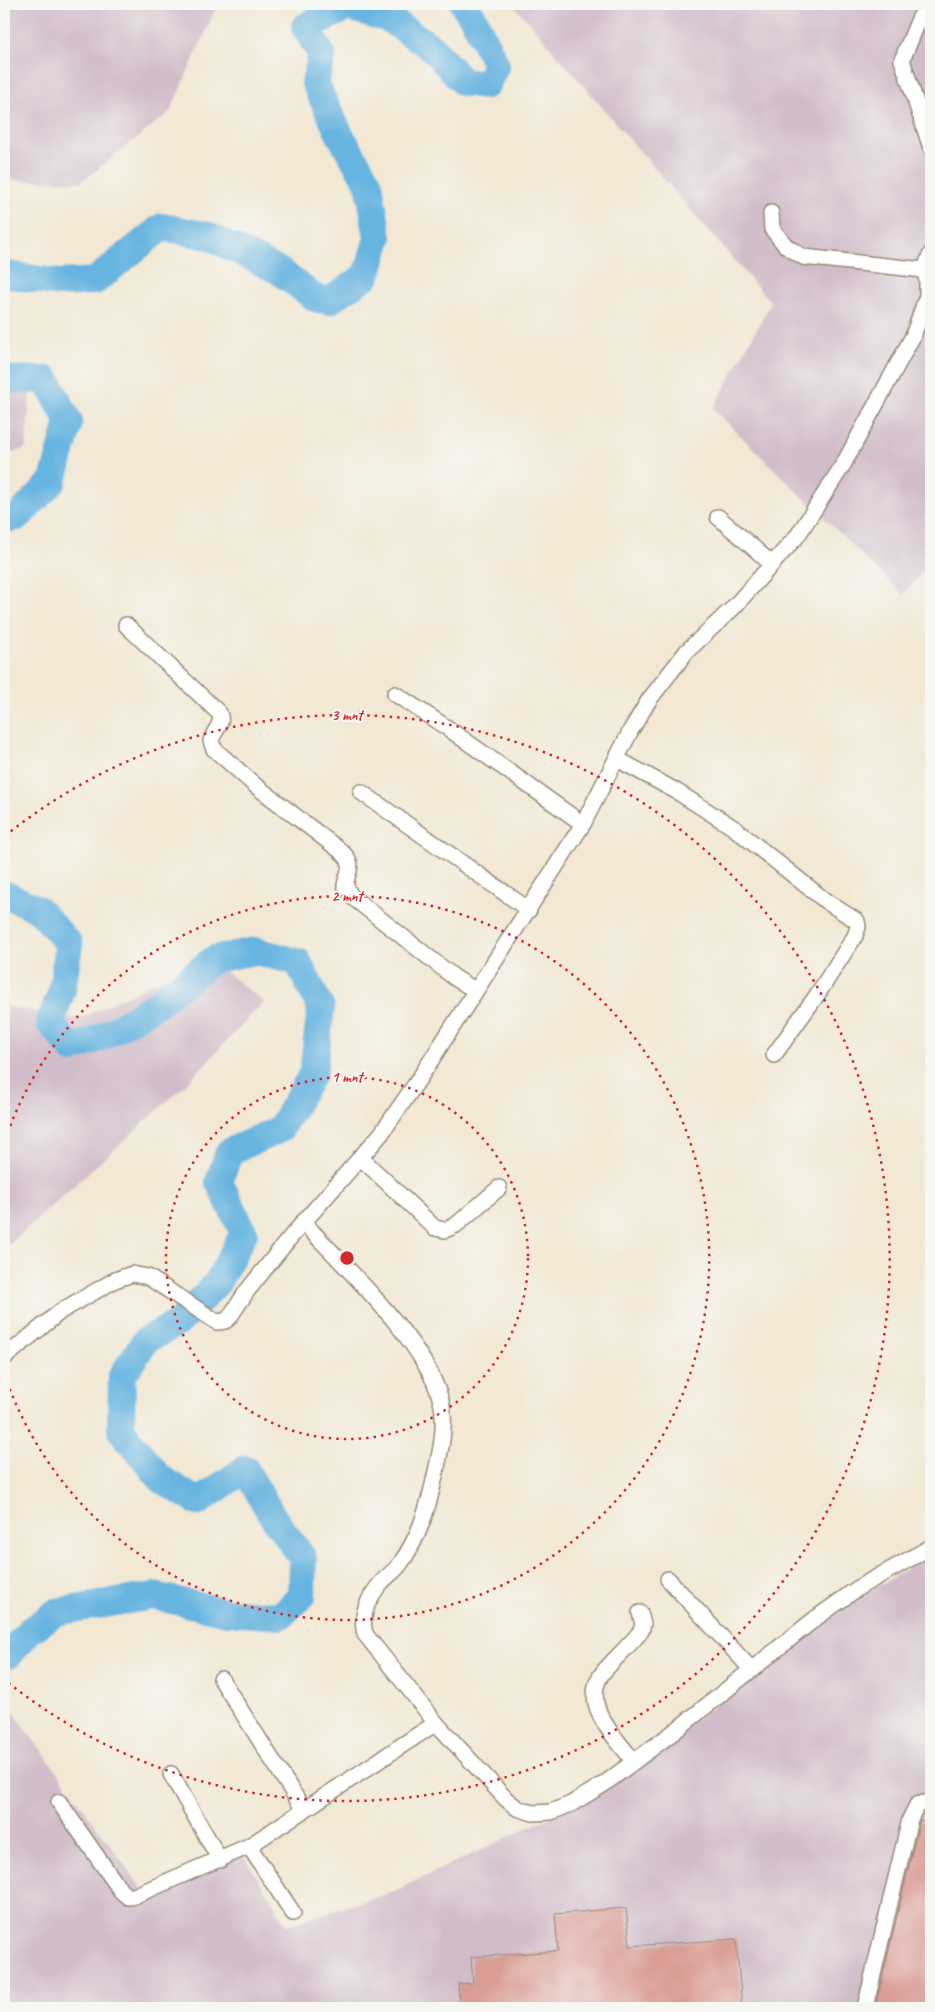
<svg xmlns="http://www.w3.org/2000/svg" width="935" height="2012" viewBox="0 0 935 2012" font-family="Caveat,sans-serif">
<style>
.industrial{fill:#d1bdc9}
.lines{fill:none;stroke-linecap:round;stroke-linejoin:round}
.river{stroke:#66b4e0;stroke-width:28}
.building{fill:#da9d95}
.minor-casing{stroke:#968978;stroke-width:18}
.minor{stroke:#fff;stroke-width:15}
.ring{fill:none;stroke:#d62828;stroke-width:2.5;stroke-dasharray:2.5 5}
.centre{fill:#d62828;stroke:#f6f6f2;stroke-width:2.5}
.ring-label{font-size:15px;text-anchor:middle;font-weight:bold;fill:#d62828;stroke:#f6f6f2;stroke-width:4.5;stroke-linejoin:round;paint-order:stroke}
</style>
<rect width="100%" height="100%" fill="#f6f6f2"/>
<filter id="ink" filterUnits="userSpaceOnUse"><feTurbulence type="fractalNoise" baseFrequency=".02" numOctaves="2"/><feDisplacementMap in="SourceGraphic" scale="10" xChannelSelector="R" yChannelSelector="G"/><feConvolveMatrix kernelMatrix="1 2 1 2 8 2 1 2 1" color-interpolation-filters="sRGB"/></filter>
<filter id="wash" filterUnits="userSpaceOnUse"><feTurbulence type="fractalNoise" baseFrequency=".0096" numOctaves="4" result="noise"/><feDisplacementMap in="SourceGraphic" scale="20" xChannelSelector="R" yChannelSelector="G"/><feGaussianBlur stdDeviation="1.12" result="paint"/><feColorMatrix in="noise" values="0 0 0 0 0 0 0 0 0 0 0 0 0 0 0 0 0 1.4 0 .05"/><feComposite in="paint" operator="in"/></filter>
<g filter="url(#wash)">
<rect width="100%" height="100%" fill="#f2e8d3"/>
<!-- industrial -->
<g class="industrial">
<path d="M4,4H218L170,112L81,182L4,180Z"/>
<path d="M513,4H931V562L903,595L713,409L771,303Z"/>
<path d="M4,383L30,393L26,448L4,456Z"/>
<path d="M206,957L264,1002L182,1088L4,1249V1006L79,1019Z"/>
<path d="M931,1553V2008H4V1699L143,1890L237,1845L287,1925L390,1893L594,1796L846,1607Z"/>
</g>
<g class="lines">
<!-- river -->
<g class="river">
<path d="M4,274L60,283L95,281L162,227L209,236L279,271L315,298L329,301L367,275L378,238L369,184L340,135L315,83L322,55L305,27L349,7L389,19L431,47L463,82L486,85L496,65L473,17L463,4"/>
<path d="M4,379L47,380L69,422L53,481L18,517L4,519"/>
<path d="M4,894L38,909L69,944L62,990L50,1023L72,1049L106,1035L155,1005L214,959L255,951L298,962L321,1008L313,1073L280,1129L229,1152L219,1182L244,1233L217,1283L178,1323L146,1340L122,1376L121,1430L161,1479L198,1502L245,1469L273,1517L303,1558L302,1596L280,1616L227,1612L154,1596L56,1612L28,1632L9,1655H4"/>
</g>
</g>
<g id="blocks">
<!-- building -->
<g class="building">
<path d="M920,1820L931,1823V2008H875Z"/>
<path d="M626,1908L630,1946L736,1939L742,2008H460L458,1984L473,1983L471,1957L558,1951L555,1914Z"/>
</g>
</g>
</g>
<g filter="url(#ink)">
<use href="#blocks" fill-opacity="0" stroke="#968978" stroke-width="1"/>
<g class="lines">
<defs>
<g id="minor">
<path d="M931,4L920,17L902,60L931,148"/>
<path d="M771,213L772,229L786,246L803,257L924,270"/>
<path d="M718,517L772,564"/>
<path d="M126,625L219,713C224,724 214,730 211,741L214,749L256,786L337,848C355,862 350,865 345,885L351,896L455,978L475,990"/>
<path d="M395,694L446,727L583,824"/>
<path d="M617,759L676,791L734,828L827,902L857,921L858,927L855,936L817,995L774,1055"/>
<path d="M361,792L529,910"/>
<path d="M360,1157L435,1228L445,1230L456,1225L499,1188"/>
<path d="M303,1222C344,1266 427,1343 441,1401C447,1424 440,1454 435,1476C428,1508 419,1538 400,1564C395,1571 387,1576 381,1583C368,1598 360,1615 365,1634L436,1723L506,1799L517,1808L533,1813L551,1812L571,1804L604,1784L675,1731L816,1618L861,1586L931,1547"/>
<path d="M4,1358L61,1311L115,1280L132,1274L148,1277L217,1322L225,1321L229,1318L247,1291L288,1240L381,1134L419,1079L583,824L631,730L649,700L687,651L733,608L798,535L843,465L913,336L927,296V280L924,270L931,254"/>
<path d="M668,1579L752,1670"/>
<path d="M221,1679L304,1810"/>
<path d="M634,1761C615,1738 578,1702 604,1671C616,1657 630,1645 641,1631L643,1624L640,1613"/>
<path d="M171,1774L220,1860"/>
<path d="M59,1802L121,1891L128,1897L134,1896L249,1846L436,1723"/>
<path d="M249,1846L293,1913"/>
<path d="M865,2008L910,1819L917,1805L924,1803L931,1805"/>
</g>
</defs>
<!-- minor casing -->
<use href="#minor" class="minor-casing"/>
<!-- minor -->
<use href="#minor" class="minor"/>
</g>
</g>
<!-- distance rings -->
<g class="ring">
<circle cx="347" cy="1258" r="181"/>
<path d="M5 1140A362 362 0 1 1 5 1376"/>
<path d="M5 836A543 543 0 1 1 5 1680"/>
</g>
<circle cx="347" cy="1258" r="8" class="centre"/>
<g class="ring-label">
<text x="347" y="720">3 mnt</text>
<text x="347" y="901">2 mnt</text>
<text x="347" y="1082">1 mnt</text>
</g>
<!-- margin -->
<rect width="935" height="2012" fill="none" stroke="#f6f6f2" stroke-width="20"/>
</svg>
